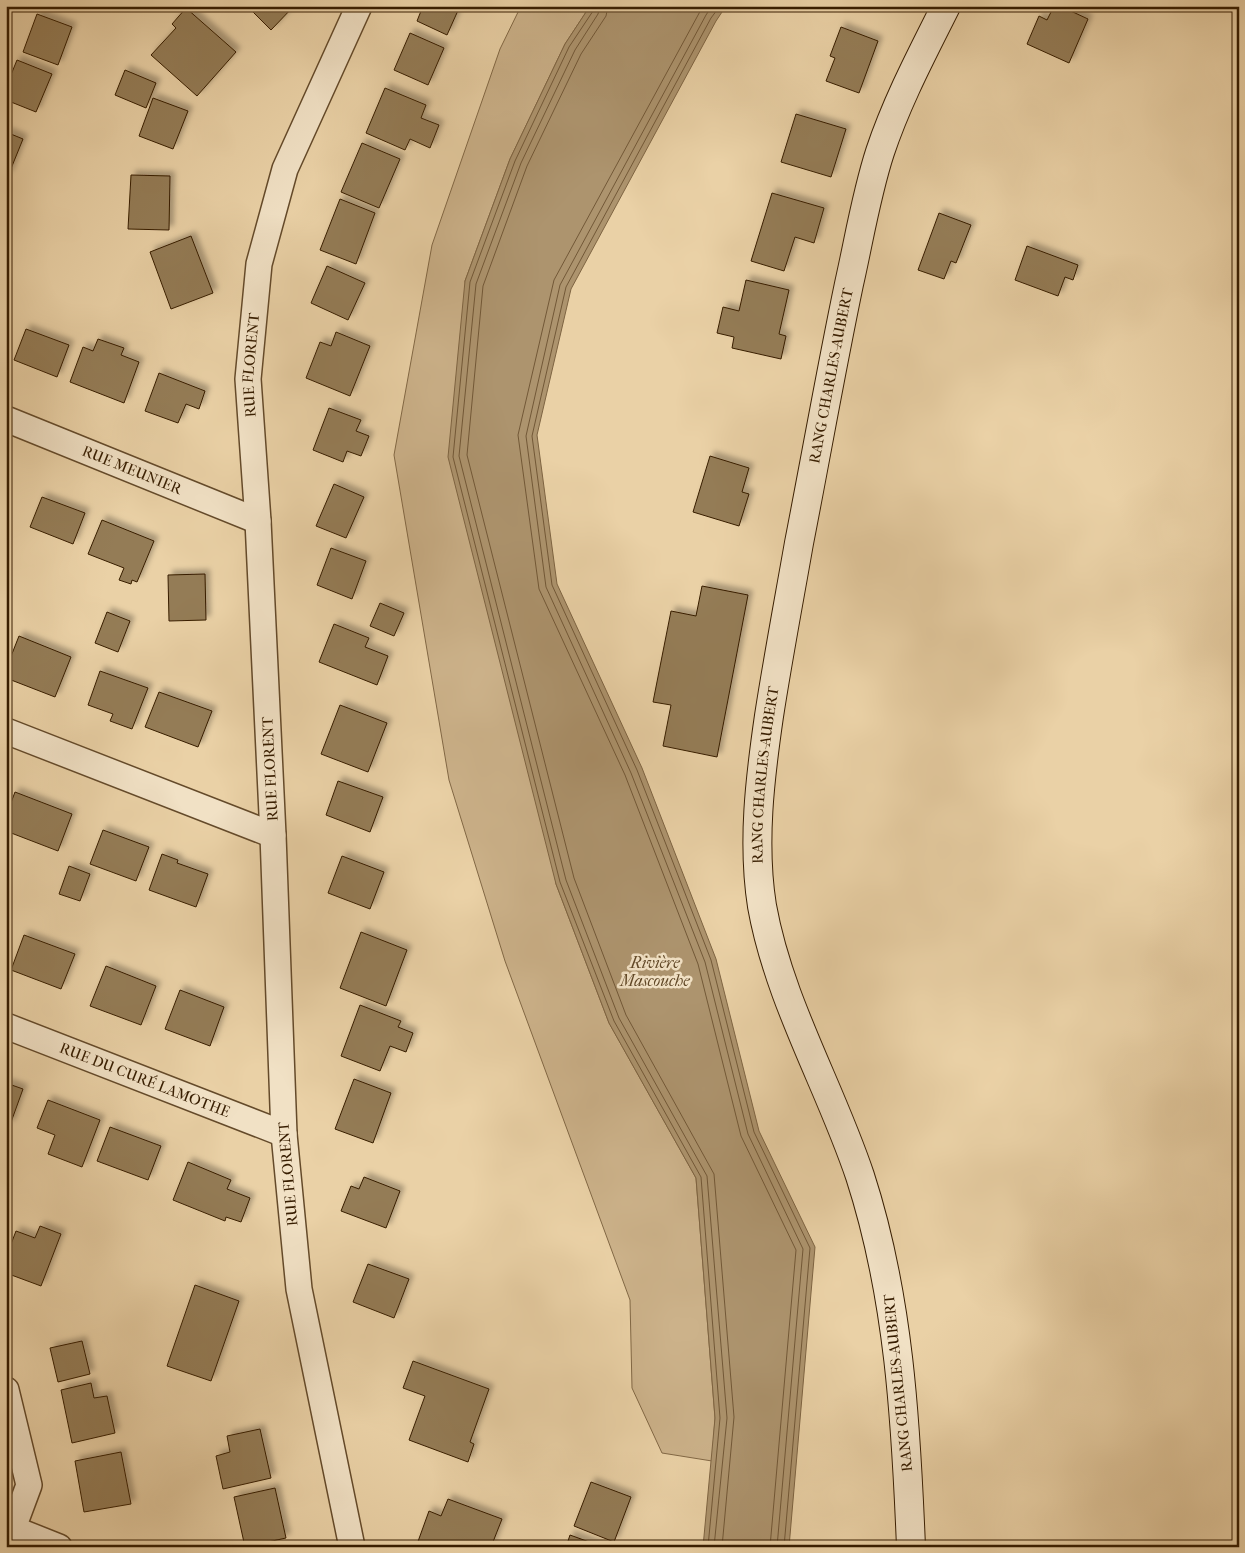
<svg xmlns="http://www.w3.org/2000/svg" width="1245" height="1553" viewBox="0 0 1245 1553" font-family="'IM FELL French Canon',serif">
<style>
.green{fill:#ccb28a;stroke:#826845}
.water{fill:#ad946e;stroke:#7e6442}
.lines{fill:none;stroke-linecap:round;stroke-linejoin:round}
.shore{stroke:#725837;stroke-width:1}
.building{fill:#947b56;stroke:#371d00;filter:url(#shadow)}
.street-casing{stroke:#644a2a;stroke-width:28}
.secondary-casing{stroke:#371d00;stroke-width:30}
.street{stroke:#f1e1c5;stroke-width:25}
.secondary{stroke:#f1e1c5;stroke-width:28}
.labels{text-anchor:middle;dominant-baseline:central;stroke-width:5;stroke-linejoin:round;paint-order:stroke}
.street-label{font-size:15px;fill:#371d00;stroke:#f1e1c5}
.water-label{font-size:16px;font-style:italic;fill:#604726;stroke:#f1e1c5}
</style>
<defs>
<filter id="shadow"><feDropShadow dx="4.5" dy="-4.5" stdDeviation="2.5" flood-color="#0004"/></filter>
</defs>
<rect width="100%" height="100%" fill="#ead1a6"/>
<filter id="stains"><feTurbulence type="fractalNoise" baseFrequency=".004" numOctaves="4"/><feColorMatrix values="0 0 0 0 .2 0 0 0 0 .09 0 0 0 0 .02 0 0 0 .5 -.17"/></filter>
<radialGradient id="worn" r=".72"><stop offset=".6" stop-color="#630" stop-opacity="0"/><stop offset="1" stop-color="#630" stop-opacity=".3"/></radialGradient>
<!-- green -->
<path class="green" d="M521,6H590L565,44L510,159L465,281L556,884L609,1023L696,1178L715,1418L712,1461L662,1453L632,1388L630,1300L505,961L449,780L394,455L432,245L500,49Z"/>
<!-- water -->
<path class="water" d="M590,6H726L716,21L571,289L537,435L557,584L642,768L716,959L759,1131L815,1247L789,1547H703L715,1418L696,1178L609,1023L556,884L448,457L465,281L510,159L565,44Z"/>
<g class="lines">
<!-- shore -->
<g class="shore">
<path d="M594,6L593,11L569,47L515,161L470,282L453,457L560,882L614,1021L701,1177L720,1418L708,1547"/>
<path d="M600,6L598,14L575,50L521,163L476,284L459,456L566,880L619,1018L707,1176L727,1418L714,1547"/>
<path d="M608,6L606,16L581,54L527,166L483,286L467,455L574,878L626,1015L714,1174L734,1417L722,1547"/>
<path d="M703,6L554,280L518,435L539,589L625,775L698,964L741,1136L796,1250L770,1547"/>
<path d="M712,6L706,15L560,285L526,436L546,587L631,773L705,962L748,1134L803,1249L777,1547"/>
<path d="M720,6L711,18L566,287L532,436L552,585L637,770L711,960L754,1132L810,1248L784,1547"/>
</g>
</g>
<!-- building -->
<g class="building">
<path d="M247,6H294L271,30Z"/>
<path d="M423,6H460L447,35L417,21Z"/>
<path d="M1054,6H1060L1088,19L1069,63L1027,44L1039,16L1047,20Z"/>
<path d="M186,8L236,52L197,96L151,55L176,28L172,24Z"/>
<path d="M37,14L72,27L58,65L23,52Z"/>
<path d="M841,27L878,41L859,93L826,81L835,58L830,56Z"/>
<path d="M410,33L444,48L428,85L394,70Z"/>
<path d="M17,60L52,74L36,112L6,100V87Z"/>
<path d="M125,70L156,83L146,108L115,95Z"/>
<path d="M385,88L426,105L421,118L439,125L430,148L410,139L405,150L366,133Z"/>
<path d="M153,98L188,111L173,149L139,136Z"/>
<path d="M796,114L846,129L831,177L781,162Z"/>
<path d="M6,132L23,139L8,176L6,175Z"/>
<path d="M362,143L400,159L379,208L341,192Z"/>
<path d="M131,175L170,176L169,230L128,229Z"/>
<path d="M772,193L824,208L814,243L795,237L784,271L751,261Z"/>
<path d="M340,199L375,213L356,264L320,250Z"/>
<path d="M939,213L971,225L956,263L951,261L944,279L918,270Z"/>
<path d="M191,236L213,293L171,309L150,252Z"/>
<path d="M1027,246L1078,265L1073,280L1065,277L1058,296L1015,280Z"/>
<path d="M327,266L365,283L348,320L311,303Z"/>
<path d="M746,280L789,290L779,334L786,336L781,359L732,348L734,337L717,333L723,307L739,311Z"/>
<path d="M26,329L69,345L57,377L14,360Z"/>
<path d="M336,332L370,346L350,396L306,378L320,342L331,346Z"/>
<path d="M98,339L124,348L121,355L139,362L124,403L70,382L83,347L93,351Z"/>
<path d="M159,373L205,391L199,409L186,404L178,423L145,411Z"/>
<path d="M329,408L361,420L356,431L369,436L361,456L347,451L343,462L313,450Z"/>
<path d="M710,456L749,468L742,492L749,494L739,526L693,512Z"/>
<path d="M334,484L364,497L346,538L316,526Z"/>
<path d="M42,497L85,513L73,544L30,527Z"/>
<path d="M102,520L154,541L137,582L132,580L131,584L119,580L124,568L88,554Z"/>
<path d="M331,548L366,561L352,599L317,585Z"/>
<path d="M205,574L206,620L169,621L168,575Z"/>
<path d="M702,586L748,595L717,757L663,746L671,705L653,702L671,611L696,616Z"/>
<path d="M380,603L404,613L394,636L370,626Z"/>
<path d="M107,612L130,621L118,652L95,643Z"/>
<path d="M334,624L369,638L365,647L388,656L377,685L319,662Z"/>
<path d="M19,636L71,657L55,697L6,678V669Z"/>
<path d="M100,671L148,688L132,729L110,721L113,714L88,705Z"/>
<path d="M159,692L212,711L198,747L145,727Z"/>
<path d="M340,705L387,723L368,772L321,754Z"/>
<path d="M338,781L383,797L370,832L326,815Z"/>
<path d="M15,792L72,814L58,851L6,831V816Z"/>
<path d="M103,830L149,847L136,881L90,864Z"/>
<path d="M162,854L178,860L177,863L208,874L196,907L149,890Z"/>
<path d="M342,856L384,872L370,909L328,893Z"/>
<path d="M69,866L90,874L80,901L59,894Z"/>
<path d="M361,932L407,950L386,1006L340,988Z"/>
<path d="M24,935L75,954L61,989L11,970Z"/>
<path d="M106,966L156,986L141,1025L90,1006Z"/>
<path d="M180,990L224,1007L210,1046L165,1029Z"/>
<path d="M360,1005L401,1021L398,1027L413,1033L406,1052L390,1046L380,1071L341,1056Z"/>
<path d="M354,1079L391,1093L373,1143L335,1129Z"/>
<path d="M6,1083L23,1089L10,1125L6,1124Z"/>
<path d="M48,1100L100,1120L82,1167L48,1154L55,1135L37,1128Z"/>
<path d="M110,1127L161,1146L148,1180L97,1161Z"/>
<path d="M188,1162L231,1180L227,1189L250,1198L241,1222L226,1217L225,1221L173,1200Z"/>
<path d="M364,1177L400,1191L386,1228L341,1211L351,1186L359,1189Z"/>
<path d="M40,1226L61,1234L41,1286L6,1273V1257L16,1231L35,1238Z"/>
<path d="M368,1264L409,1279L394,1318L353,1302Z"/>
<path d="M195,1285L239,1301L211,1381L167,1366Z"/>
<path d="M82,1341L90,1374L58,1382L50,1348Z"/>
<path d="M413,1361L489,1389L470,1442L474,1444L468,1462L409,1440L425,1396L403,1388Z"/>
<path d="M91,1383L94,1398L107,1396L115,1433L72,1443L61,1390Z"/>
<path d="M260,1429L271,1478L223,1489L216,1456L230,1452L227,1436Z"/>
<path d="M121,1452L131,1504L84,1512L75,1461Z"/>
<path d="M591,1482L631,1497L614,1542L574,1526Z"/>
<path d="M275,1488L286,1538L245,1547L234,1497Z"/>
<path d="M448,1499L502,1519L491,1547H480L471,1544L470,1547H416L429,1511L441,1516Z"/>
<path d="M570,1535L603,1547H566Z"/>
</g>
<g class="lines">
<defs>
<g id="street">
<path id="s1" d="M6,419L258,521"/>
<path d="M6,731L273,835"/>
<path id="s2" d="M6,1026L284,1134"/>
<path d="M6,1390L29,1485L13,1528"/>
<path d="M6,1526L59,1547"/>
<path id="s3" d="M352,1547L299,1289L284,1134L273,835L258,521L248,379L259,264L285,169L359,6"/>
</g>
<g id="secondary">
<path id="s4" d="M911,1547C906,1422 899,1296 860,1176C830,1086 779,1001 762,906C752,843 760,778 769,716C778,658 789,600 799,543C816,456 831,370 849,284C859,240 866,195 880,152C897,101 922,54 946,6"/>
</g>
</defs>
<!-- street casing -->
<use href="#street" class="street-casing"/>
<!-- secondary casing -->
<use href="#secondary" class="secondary-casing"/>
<!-- street -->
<use href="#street" class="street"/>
<!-- secondary -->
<use href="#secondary" class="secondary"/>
</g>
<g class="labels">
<!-- street labels -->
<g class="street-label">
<text stroke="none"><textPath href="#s3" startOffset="1189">RUE FLORENT</textPath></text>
<text stroke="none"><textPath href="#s4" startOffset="1200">RANG CHARLES-AUBERT</textPath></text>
<text stroke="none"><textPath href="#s1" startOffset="136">RUE MEUNIER</textPath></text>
<text transform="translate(270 769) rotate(-93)">RUE FLORENT</text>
<text stroke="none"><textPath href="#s4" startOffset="795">RANG CHARLES-AUBERT</textPath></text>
<text stroke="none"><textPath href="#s2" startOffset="149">RUE DU CURÉ LAMOTHE</textPath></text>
<text transform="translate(288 1174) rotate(-95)">RUE FLORENT</text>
<text transform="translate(898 1383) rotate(-96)">RANG CHARLES-AUBERT</text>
</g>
<!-- water labels -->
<g class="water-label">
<text x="655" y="962">Rivière<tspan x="655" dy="18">Mascouche</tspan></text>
</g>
</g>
<!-- margin -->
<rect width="1245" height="1553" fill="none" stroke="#ead1a6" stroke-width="25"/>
<rect x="8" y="8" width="1230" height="1538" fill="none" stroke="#371d00" stroke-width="2.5"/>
<rect x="12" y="12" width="1220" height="1528" fill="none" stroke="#371d00"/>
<rect width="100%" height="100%" filter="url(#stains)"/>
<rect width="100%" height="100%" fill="url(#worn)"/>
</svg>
